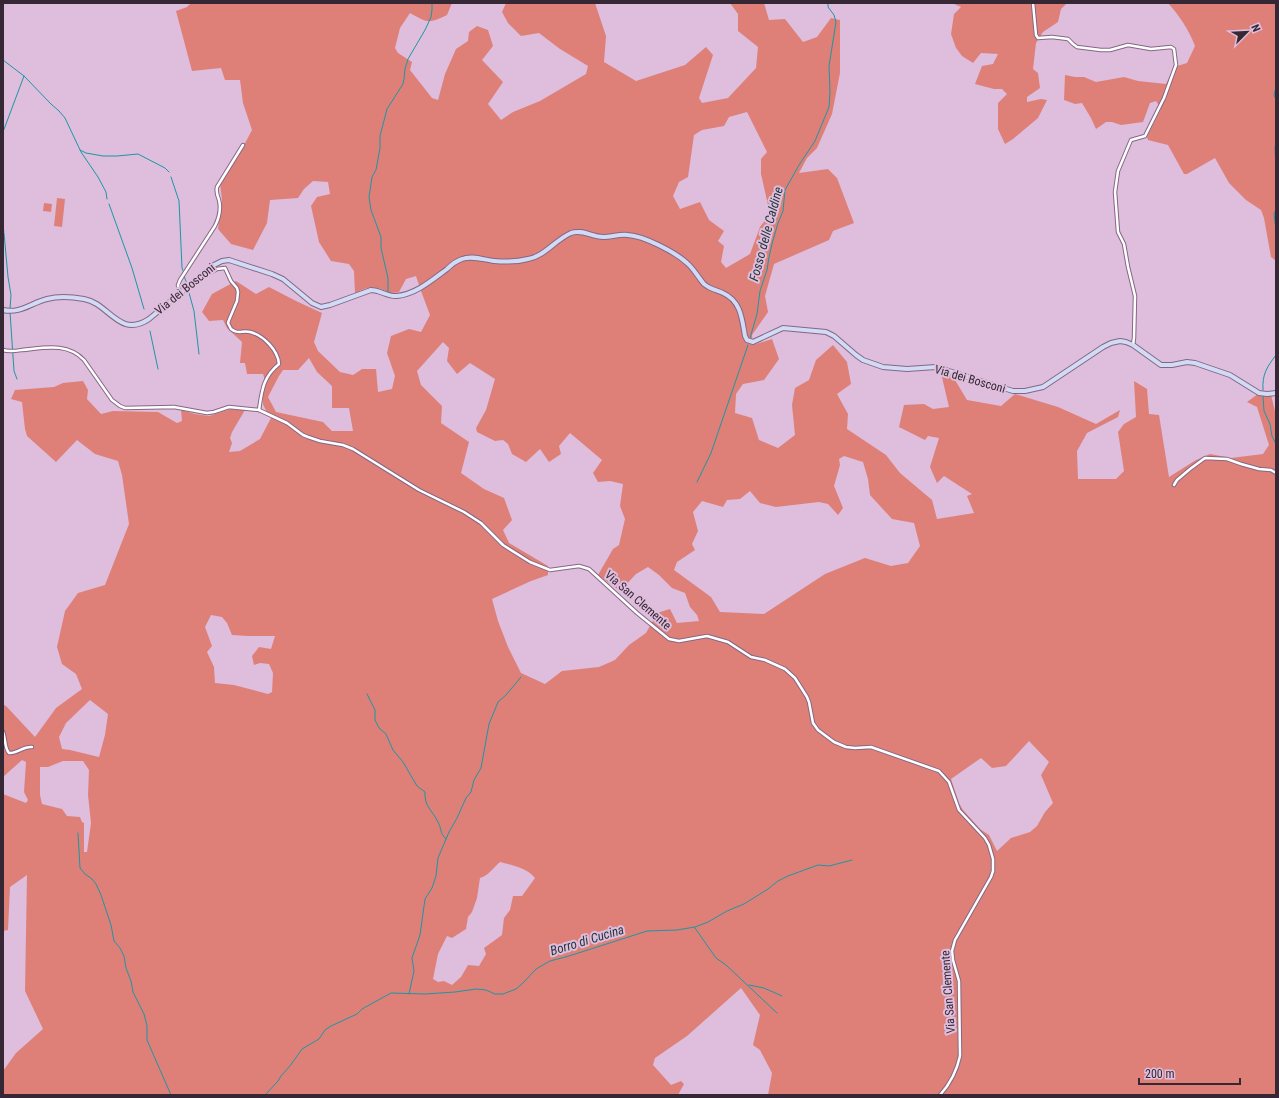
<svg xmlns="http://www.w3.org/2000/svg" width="1279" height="1098" viewBox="0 0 1279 1098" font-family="'Roboto Condensed',sans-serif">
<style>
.green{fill:#de8077;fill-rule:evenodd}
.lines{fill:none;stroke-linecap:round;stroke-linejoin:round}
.stream{stroke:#1b97a5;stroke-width:1}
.street-casing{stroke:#856785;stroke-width:4.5}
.secondary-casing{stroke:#856785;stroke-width:6}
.street{stroke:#fff;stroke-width:2.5}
.secondary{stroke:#d1dbf5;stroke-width:4}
.labels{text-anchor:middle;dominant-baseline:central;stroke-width:4;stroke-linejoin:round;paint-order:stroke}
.street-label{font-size:12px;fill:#352834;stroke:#debddd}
.water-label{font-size:13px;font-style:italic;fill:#1b3437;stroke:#debddd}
</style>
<rect width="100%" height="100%" fill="#debddd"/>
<!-- green -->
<g class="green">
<path d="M191,3H452L447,15C428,24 428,23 410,13L400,28L395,48L398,53L412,62L410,70L432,98L438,100L445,74L456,49L468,41L469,32L477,26L488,30L493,46L482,60L503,82L488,104L501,120L513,112L540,101L586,74L588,66L560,49L539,33L521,36L508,23L502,12L506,3H595L606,36L604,62L636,81L685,65L706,47L713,55L699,98L702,103L728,98L756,68L758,47L738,31V14L730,3H764L769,20L785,19L803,42L817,37L831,18L840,20V73L832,114L817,148L807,158L799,173L828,169L837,178L854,223L833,231L829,240L774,264L765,296L768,312L752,335L753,345L772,339L779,359L764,380L743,384L736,394L735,413L752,418L759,440L778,448L795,435L792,405L795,388L809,380L816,360L833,345L847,362L851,384L837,394L848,414L847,429L886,455L900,473L932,500L937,519L974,513L967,496L972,494L944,476L937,483L930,467L939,438L928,436L925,440L899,427L904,405L924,404L933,409L949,407L941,373L952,375L967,400L1001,406L1015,394L1058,407L1096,424L1120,410L1118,417L1087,433L1077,451L1078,479H1116L1124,471L1118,432L1124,424L1136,417L1134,381L1147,389L1149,414L1159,415L1169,477L1196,460L1210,454L1231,458L1263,454L1269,445L1257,407L1247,402L1258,394L1271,395L1276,415V1095H768L772,1073L760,1050L753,1045L760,1015L741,988L687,1036L655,1058L653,1065L671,1085L681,1081L684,1084L678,1095H3V1071L16,1053L43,1029L25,991L27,875L10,887L8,930L3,931V794L26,803L28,800L24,792L26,762L22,760L3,777V704L7,707L35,737L56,708L82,689L76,674L62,664L57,647L65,611L78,593L105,585L129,524L122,475L118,461L95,454L77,440L56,462L27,436L25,429L22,402L11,399L15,390L54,387L63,383L83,381L88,390L87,399L101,414L113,411L158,412L177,423L182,421L181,410L195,414L209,416L231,409L245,410L232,432L230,438L232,443L229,452L240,451L260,439L271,418C269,414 264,408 263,404C261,392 268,386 263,374H247L245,363H240L242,342L227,328L223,320L209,321L202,312L212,294L236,281L256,294L269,287L296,301L322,313L314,342L318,351L340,372L353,375L362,369H376L378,392L392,389L395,376L387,353L391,336L409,329L421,332L430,315L421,291L416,276L406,279L399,292C388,295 386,289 377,288C369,286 362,290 355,293L354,271L349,264L331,261L319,242L311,206L317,197L330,194L328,182L313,181L304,189L298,198L270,200L267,223L253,250L231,244L218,229L222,200L220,183L243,147L252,130L243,103L240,80H225L221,68L192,71L176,11L187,7ZM747,112L767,152L761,159V174L770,214L760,227L750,254L726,268L721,262L724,246L718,241L724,231L709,220L700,202L680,209L673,196L679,182L688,177L694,135L702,130L724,126L729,117ZM443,342L449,348L447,361L457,374L470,363L495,379L486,410L476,428L477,432L495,441L503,440L508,444L512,454L526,462L540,449L549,462L561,454L559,446L570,433L602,460L593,473L598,482L610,481L623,484L620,506L625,519L619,545L613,549L598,575L620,591L636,574L648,567L659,575L672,588L685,593L690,607L697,615L699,621L677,623L670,609L657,613L646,633L629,645L615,660L599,667L562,671L545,684L521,673L508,647L498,621L492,599L531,581L548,575V566L509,543L503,530L512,520L504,498L484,489L461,473L469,442L441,423L442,406L421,385L417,371ZM309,358L317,372L332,386V408H349L353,431H332L323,422L276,412L268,397C273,388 277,378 283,370H298ZM844,456L863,462L868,479L870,495L892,519L914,523L920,546L908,563L891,566L865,558L825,574L764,614L720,612L711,597L674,570L677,562L695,550L692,544L698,531L693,512L702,501L723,507L727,500L740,499L750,491L760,503L776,507L819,502L828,504L838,515L843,508L834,486L840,465L839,459ZM211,615L222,617L227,623L232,635L248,636H275L271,649L259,647L252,656L254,665L260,663L269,664L273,673L272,692L268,694L234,685L215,683L214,667L207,652L212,646L205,627ZM90,700L108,714L105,735L99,757L70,750L62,749L59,737L66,723ZM1029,741L1049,762L1041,775L1053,803L1045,812L1037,826L1030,832L1011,838L997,851L989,835L980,829L963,810L959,803L951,779L981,758L992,768L1006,766ZM63,761H83L89,770L88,795L91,823L87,852H84V823L82,822L80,817L67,816L62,809L42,804L40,795V767H48ZM500,862C512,865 527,868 535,878L522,896H513L510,910L504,918L502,935L484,948L486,954L479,966L468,965L461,977L452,985L444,981L438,982L433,979L438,954L447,936L452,938L466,929L468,917L472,912L477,898L480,878C488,876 493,868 500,862Z"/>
<path d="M952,3H1067L1061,9L1058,22L1043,32L1036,43L1033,69L1038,73L1040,88L1027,97V102L1041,99L1047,100L1038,118L1013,139L1005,144L998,129V103L1007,94L1002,89H994L975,84L982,66L993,64L998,54L981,53L973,63L962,56L956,48L951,34L954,14L961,7Z"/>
<path d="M1168,3H1276V261L1271,257L1264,218L1261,210L1246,200L1229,183L1215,158L1187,174H1184L1168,145L1148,140L1147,137L1161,109L1156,101L1150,103L1143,122L1121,125L1112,122H1106L1096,129L1091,118L1082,103L1075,104L1064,100L1065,75L1075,77H1084L1096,82L1124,77L1138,81L1166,84L1174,67L1187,63L1195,46C1189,30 1179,15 1168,3Z"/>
<path d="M57,198L65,199L62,227L54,226Z"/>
<path d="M44,203L52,204L51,212L43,211Z"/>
</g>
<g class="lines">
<!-- stream -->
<g class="stream">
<path d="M3,60L24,76L51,104L59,111L65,118L81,152L98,177L106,192L107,199"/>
<path d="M1276,87L1274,95L1276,100"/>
<path d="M3,132L24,76"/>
<path d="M1276,143L1275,147L1276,170"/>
<path d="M80,150L86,153L103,156H117L138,154L165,168L169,172"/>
<path d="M171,177L179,201L182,268L184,273"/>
<path d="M109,204L132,268L144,309"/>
<path d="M1276,209L1274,214L1276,230"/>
<path d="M3,229L4,231"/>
<path d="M4,233L8,277L11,295L10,309"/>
<path d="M184,276L187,284"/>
<path d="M188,289L194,311L199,354"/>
<path d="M388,292V278L381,248V237L371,210L369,197L372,177L376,170L380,148V136L387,109L403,84L404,79L405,69L408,59L425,30L431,17L432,10V3"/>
<path d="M10,312L14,371L17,379"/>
<path d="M150,331L158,369"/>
<path d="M750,338L757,314L760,291L767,270L769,257L772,244L778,223L783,211L785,190L799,165L815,141L829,107L830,92L829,66L836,22L834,15L828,7V3"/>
<path d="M1263,390C1262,374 1267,367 1276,355"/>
<path d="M1263,396L1264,411L1270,424L1272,436L1276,444"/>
<path d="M697,482L711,453L748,345"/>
<path d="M367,694L375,710V720L379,728L386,734L393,750L403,762L417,786L425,792C424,806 432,810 438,822C442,829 439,832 446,839"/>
<path d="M78,833L80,868L85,874L92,879L96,884L101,895L111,925L114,941L120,948L124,956L126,968L131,981L133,992L144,1014L147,1026V1040L171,1095"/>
<path d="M695,928L716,958L726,965L777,1013"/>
<path d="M749,985L764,988L782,996"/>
<path d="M409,994L414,971L412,958L420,935L425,899L432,888L436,876L438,858L449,832L457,818L466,798L471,792L474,780L481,768L489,724L498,702L506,695L521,677"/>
<path d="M265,1095L278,1081L281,1076L290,1066L302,1049L319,1039L325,1030L331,1026L357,1014L362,1009L391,993L425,994L455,992L476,989L486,990L495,994H503L516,989L524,982L536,969L550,961L569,956L647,931L677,930L695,927L708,922L727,911L744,904L768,889L778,881L788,876L818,865L829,866L852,860"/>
</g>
<defs>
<g id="street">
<path d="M1033,3L1036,35L1038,38L1052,37L1068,39L1073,44L1077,47L1101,50H1110L1128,45L1151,49L1171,47L1174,49L1176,65L1164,98L1145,136L1131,140L1118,171L1115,192L1118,232L1124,244L1128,267L1135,296L1134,338L1133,345"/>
<path d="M199,279L217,269L225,268L231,281L237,288L238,292L237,301L229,320L228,323L231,329C239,335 242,330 250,332C263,335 278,350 279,364C263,377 262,390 259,410"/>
<path d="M179,293L178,285L180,280L215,226C219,218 221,208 219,200C217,195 216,191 217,187L243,145"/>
<path d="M3,350C9,352 15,351 22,350C44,348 67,342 84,360L112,400L120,406L125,408L174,407L207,413L214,412L229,407L259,410L287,423L303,435L308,437L320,441L343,445L353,449L419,490L464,512L481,523L503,545L530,562L550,570L579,566L589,569L637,613L669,639L679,641L707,636L728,642L751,657L765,660L785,669L795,678L807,697L809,702L813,723L818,730L834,742L846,747L855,748L871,747L939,771L949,782L959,810L985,838L989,845L993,859V871L991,877L955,940L952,951L953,960L959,981L960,1056C957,1070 950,1084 940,1095"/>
<path d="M1174,485L1177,480L1190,469L1205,458L1227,459L1241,464L1259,469L1271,470L1276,473"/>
<path d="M3,732C6,739 4,747 9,753C17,754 23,746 32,747"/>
</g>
<path id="secondary" d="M3,310C20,314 31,303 47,299C58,296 73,297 84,299C109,303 119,339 149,319L214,265L222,261L229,260L272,274L283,279L312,303L321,307L330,305L371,290C380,290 388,297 397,296C416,294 432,280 447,269C451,265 456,261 462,259C472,255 484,260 494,261C505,262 517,262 528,259C545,256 555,240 571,233C582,229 592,237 603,237C611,237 619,234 628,235C644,236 675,252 687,263C694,269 698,277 704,284C710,289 716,290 723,293C741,301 742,319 745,336L747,340L753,342L783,328L826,332L834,336L856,355L863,360L883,367L907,369L936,367L1013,391H1025L1043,387L1103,347L1111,343L1120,341L1126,342L1133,345L1161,365H1172L1187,362L1195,363L1230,375L1259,393L1267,394L1276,393"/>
</defs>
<!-- street casing -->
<use href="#street" class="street-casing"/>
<!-- secondary casing -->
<use href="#secondary" class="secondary-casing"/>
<!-- street -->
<use href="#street" class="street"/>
<!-- secondary -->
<use href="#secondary" class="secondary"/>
</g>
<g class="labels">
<!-- street labels -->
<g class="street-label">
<text transform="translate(185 289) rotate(-39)">Via dei Bosconi</text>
<text transform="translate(970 379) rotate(16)">Via dei Bosconi</text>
<text transform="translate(638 600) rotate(41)">Via San Clemente</text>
<text transform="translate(948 992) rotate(-94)">Via San Clemente</text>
</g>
<!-- water labels -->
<g class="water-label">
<text transform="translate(766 234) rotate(-75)">Fosso delle Caldine</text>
<text transform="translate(587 940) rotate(-17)">Borro di Cucina</text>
</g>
</g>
<!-- border -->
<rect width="1279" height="1098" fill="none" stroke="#352834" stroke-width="8"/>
<!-- north arrow -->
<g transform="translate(1247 32) rotate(66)" stroke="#debddd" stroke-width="3" paint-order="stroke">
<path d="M0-3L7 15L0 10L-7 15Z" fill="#352834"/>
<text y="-6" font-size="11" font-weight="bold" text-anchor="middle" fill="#352834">N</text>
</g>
<!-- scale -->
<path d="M1139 1078v6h101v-6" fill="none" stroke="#352834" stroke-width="2"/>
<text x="1145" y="1078" font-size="12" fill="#352834" stroke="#debddd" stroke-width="3" paint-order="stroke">200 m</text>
</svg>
